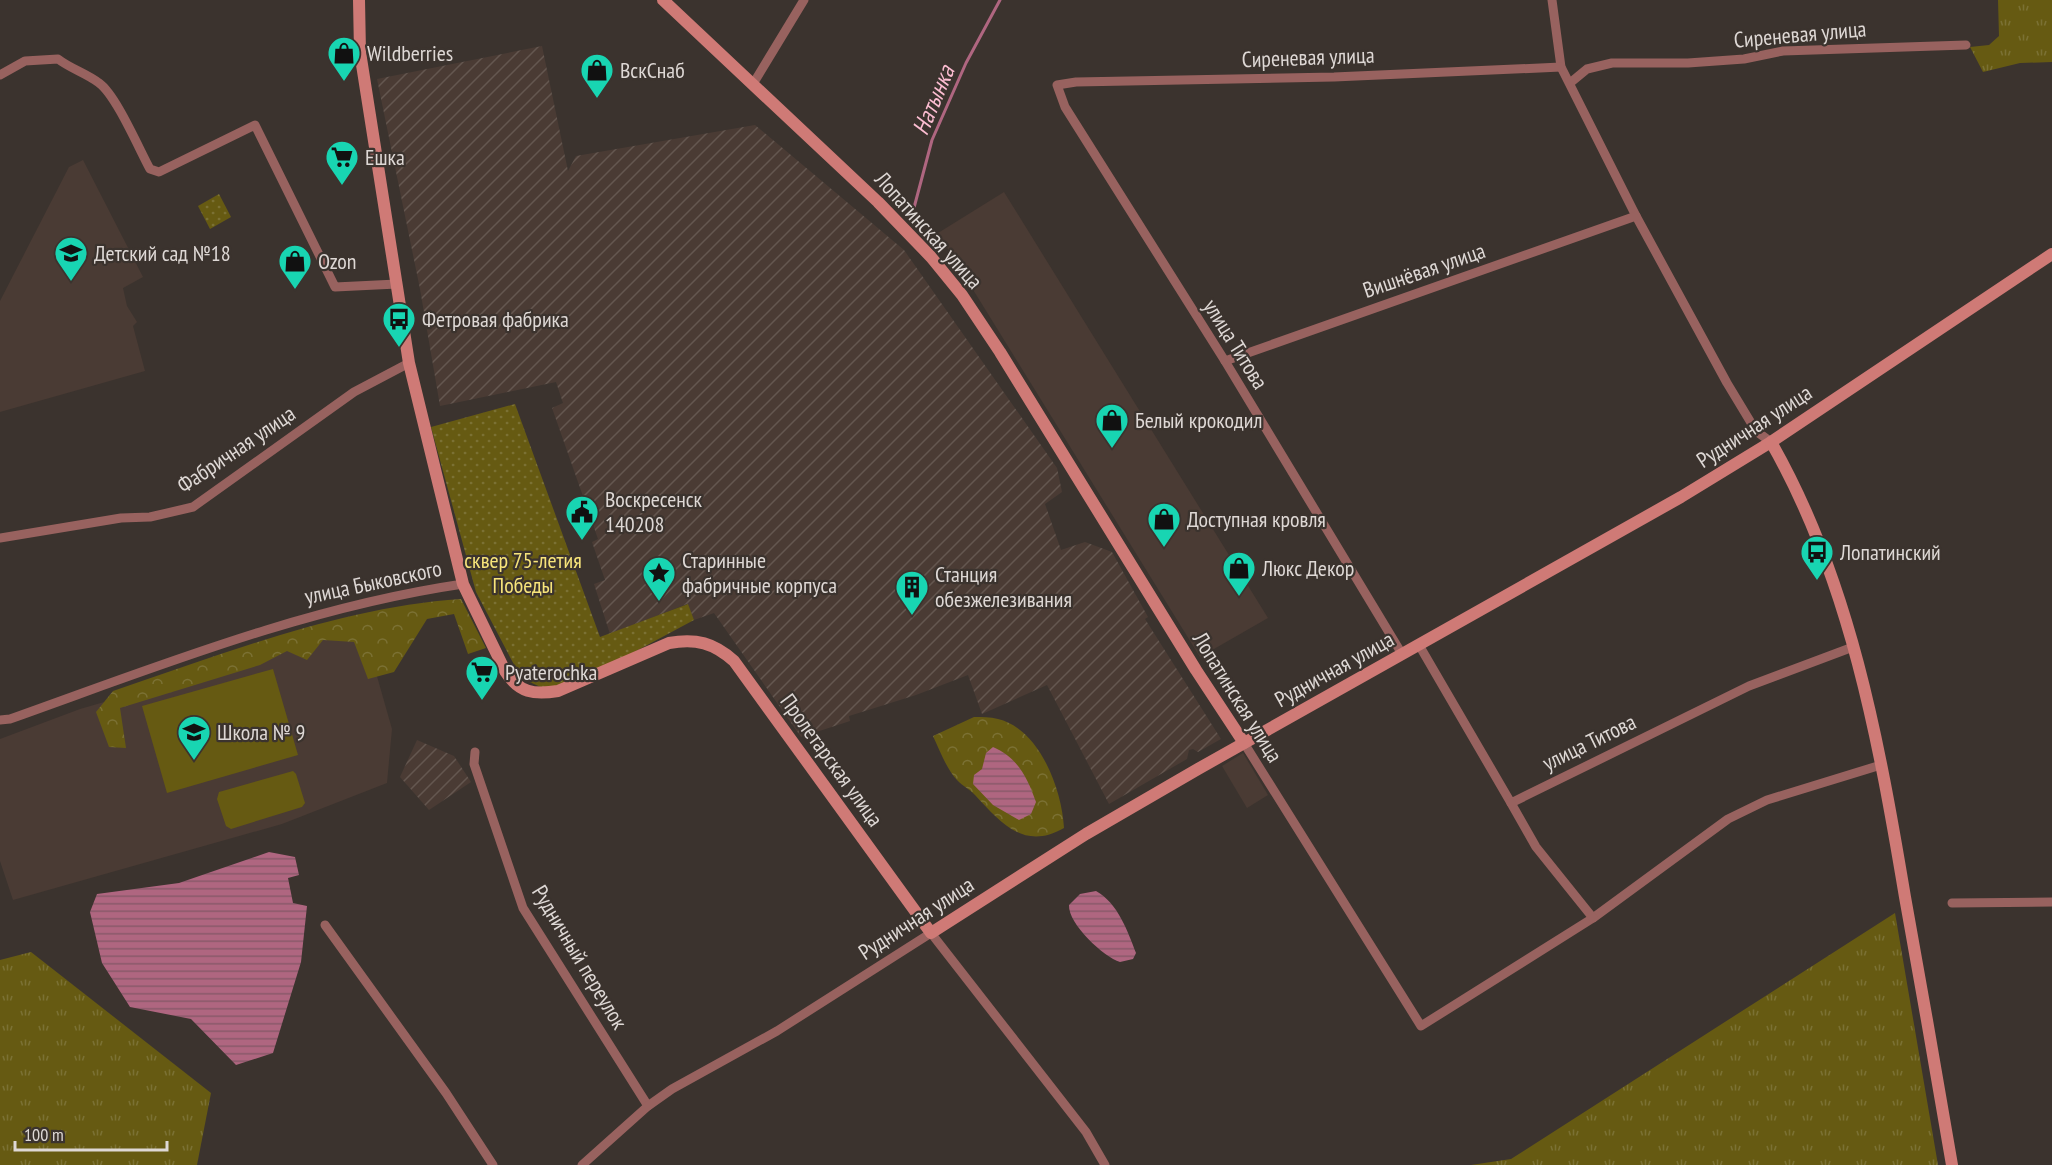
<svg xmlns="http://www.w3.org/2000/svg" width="2052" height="1165" viewBox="0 0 2052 1165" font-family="'PT Sans Narrow',sans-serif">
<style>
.built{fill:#4a3b34}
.industrial{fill:url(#industrial-furrows)}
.grass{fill:url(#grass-tufts)}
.forest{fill:url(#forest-crowns)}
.park{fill:url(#park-dots)}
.pitch{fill:#665a12}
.water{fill:url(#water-rules)}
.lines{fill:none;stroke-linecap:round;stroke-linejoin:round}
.stream{stroke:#af6680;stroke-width:3}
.street{stroke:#98625f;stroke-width:9}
.secondary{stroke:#cf7a76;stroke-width:12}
.labels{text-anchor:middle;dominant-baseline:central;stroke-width:4.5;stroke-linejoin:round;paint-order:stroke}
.street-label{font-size:22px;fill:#ded8d5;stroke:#3b332e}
.poi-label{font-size:22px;fill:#ded8d5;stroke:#3b332e;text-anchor:start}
.park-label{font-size:22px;fill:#f7e47a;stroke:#3b332e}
.water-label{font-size:24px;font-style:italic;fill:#fcbdd1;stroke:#3b332e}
</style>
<defs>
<pattern id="industrial-furrows" width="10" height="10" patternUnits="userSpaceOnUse" patternTransform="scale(1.5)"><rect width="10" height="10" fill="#4a3b34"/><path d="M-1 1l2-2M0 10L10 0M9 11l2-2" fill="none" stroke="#645750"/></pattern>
<pattern id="grass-tufts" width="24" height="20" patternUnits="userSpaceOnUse" patternTransform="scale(1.5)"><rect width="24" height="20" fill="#665a12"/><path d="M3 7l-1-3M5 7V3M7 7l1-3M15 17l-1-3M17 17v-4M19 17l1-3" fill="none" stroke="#7b7134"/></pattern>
<pattern id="forest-crowns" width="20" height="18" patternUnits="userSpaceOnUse" patternTransform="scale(1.5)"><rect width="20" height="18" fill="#665a12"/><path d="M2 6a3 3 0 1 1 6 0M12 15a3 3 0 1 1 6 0" fill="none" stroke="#7b7134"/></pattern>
<pattern id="park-dots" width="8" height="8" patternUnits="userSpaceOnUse" patternTransform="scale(1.5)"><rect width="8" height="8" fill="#665a12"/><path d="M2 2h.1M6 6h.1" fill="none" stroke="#7b7134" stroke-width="1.8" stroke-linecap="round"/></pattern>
<pattern id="water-rules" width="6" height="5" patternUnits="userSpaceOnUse" patternTransform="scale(1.5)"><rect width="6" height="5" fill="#af6680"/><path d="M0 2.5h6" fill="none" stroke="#89596a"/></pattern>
</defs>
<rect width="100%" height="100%" fill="#3b332e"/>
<!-- built -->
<g class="built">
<path d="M83,160L143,277L123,288L127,306L137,322L133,326L145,371L0,412V301L69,167Z"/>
<path d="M1004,192L1268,618L1200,657L938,233Z"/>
<path d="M363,627L392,729L387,783L282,824L13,900L0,861V739L80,709Z"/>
<path d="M1243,753L1268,795L1247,808L1222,766Z"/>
</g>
<!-- industrial -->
<g class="industrial">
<path d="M542,46L568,171L576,156L755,125L904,250L1057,468L1062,492L1045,504L1061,550L1085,542L1112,552L1148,617L1145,619L1221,739L1198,752L1193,749L1189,750L1187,759L1109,804L1047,685L982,714L968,675L916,695L849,716L850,721L801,737L714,613L694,620L687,604L610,634L594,584L605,580L592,542L598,539L552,408L563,403L556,382L440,406L420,289L377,79Z"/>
<path d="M417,740L454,756L471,782L429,810L400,777Z"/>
</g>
<!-- grass -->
<g class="grass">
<path d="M1998,0H2052V62L2020,63L1983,72L1970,47L1989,45L1999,36Z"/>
<path d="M1895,913L1938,1165H1471L1511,1159Z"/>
<path d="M31,952L211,1093L197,1165H0V960Z"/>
</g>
<!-- forest -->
<g class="forest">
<path d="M461,599L486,648L468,654L454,614L427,619L394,672L368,679L354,642L323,640L307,660L287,651L260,665L120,708L126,748L109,747L96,712L113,691C226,653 342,607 461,599Z"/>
<path d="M974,717C982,717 990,717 998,719C1040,729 1062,790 1064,828C1024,851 1001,823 975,795C970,789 962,786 957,780C946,768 940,751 933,736Z"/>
</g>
<!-- park -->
<g class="park">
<path d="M219,194L231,217L210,229L198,206Z"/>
<path d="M515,404L600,637L688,604L694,620L623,658L547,690L521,678L476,592L431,427Z"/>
</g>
<!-- pitch -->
<g class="pitch">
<path d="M273,669L298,755L167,793L142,706Z"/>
<path d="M293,771L296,774L305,803L302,807L231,829L226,826L217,799L219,792Z"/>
</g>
<!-- water -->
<g class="water">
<path d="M993,747C1018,758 1027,777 1036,802L1031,814L1019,820L993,805L973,784L974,775L982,769L986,753Z"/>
<path d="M269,852L295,857L299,875L288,878L293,903L307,906L301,962L273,1053L236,1065L191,1019L130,1007L102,963L90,912L97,894L179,883Z"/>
<path d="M1096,891C1118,903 1128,932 1136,953L1133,959L1120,962C1104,957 1068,924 1069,905L1080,894Z"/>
</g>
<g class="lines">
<!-- stream -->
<path class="stream" d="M911,219L932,140L966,63L1000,0"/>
<!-- street -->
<g class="street">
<path d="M1552,0L1561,67L1636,216L1727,383L1756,431L1771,442"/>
<path d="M0,75L25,61L58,59C71,69 86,73 99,83C116,95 139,149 150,169L159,172L255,125L335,287L397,284"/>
<path d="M1570,83L1587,69L1612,63H1688L1744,59L1783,51L1966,45"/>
<path d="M753,84L804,0"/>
<path d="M1225,361L1636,216"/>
<path d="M0,538L121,518L150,517L193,507L354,392L409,363"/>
<path d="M1419,645L1511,803L1749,686L1853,647"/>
<path d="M1402,654L1225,361L1065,107L1057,85L1076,82L1334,77L1561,67"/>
<path d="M0,720L10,719C159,666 306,607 463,584"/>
<path d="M1244,743L1421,1026L1593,918L1728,819L1767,800L1881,765"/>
<path d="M475,752L474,764L523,908L648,1106"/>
<path d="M1511,803L1536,847L1593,918"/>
<path d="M1952,903L2052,902"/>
<path d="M325,925L446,1093L493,1165"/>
<path d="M582,1165L648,1106L672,1089L777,1031L931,933L1086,1132L1105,1165"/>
</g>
<!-- secondary -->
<g class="secondary">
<path d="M359,0L360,52L409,363L463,584L505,671C519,693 534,695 558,691L669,643C696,638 714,643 734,661L931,933L1086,834L1198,769L1681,497L1771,442L2052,254"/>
<path d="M663,0L878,202L931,257L962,295L1000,352L1196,670L1244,743"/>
<path d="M1771,442C1850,580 1879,742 1905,897C1921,986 1937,1076 1952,1165"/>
</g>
</g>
<!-- icons -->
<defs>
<symbol id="shop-pin" viewBox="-11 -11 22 30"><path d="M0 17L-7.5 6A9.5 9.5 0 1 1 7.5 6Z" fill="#18d5b2" stroke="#3b332e"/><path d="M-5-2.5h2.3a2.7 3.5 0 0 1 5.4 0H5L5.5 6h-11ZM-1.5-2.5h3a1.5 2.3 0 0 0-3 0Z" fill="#111"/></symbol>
<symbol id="supermarket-pin" viewBox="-11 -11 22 30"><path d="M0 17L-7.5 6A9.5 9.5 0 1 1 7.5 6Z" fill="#18d5b2" stroke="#3b332e"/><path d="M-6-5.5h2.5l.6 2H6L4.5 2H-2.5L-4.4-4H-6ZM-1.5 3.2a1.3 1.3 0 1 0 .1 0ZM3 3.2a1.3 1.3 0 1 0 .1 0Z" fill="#111"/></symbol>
<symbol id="school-pin" viewBox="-11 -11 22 30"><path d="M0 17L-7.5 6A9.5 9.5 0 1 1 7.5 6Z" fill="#18d5b2" stroke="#3b332e"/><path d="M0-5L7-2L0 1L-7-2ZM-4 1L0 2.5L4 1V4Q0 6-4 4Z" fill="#111"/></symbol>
<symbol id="bus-pin" viewBox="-11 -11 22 30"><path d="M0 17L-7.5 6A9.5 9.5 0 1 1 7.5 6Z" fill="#18d5b2" stroke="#3b332e"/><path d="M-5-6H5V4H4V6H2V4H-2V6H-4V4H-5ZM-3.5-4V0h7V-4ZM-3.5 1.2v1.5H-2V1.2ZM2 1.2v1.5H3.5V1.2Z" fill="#111"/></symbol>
<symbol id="civic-pin" viewBox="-11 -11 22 30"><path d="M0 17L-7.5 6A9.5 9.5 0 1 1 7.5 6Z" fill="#18d5b2" stroke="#3b332e"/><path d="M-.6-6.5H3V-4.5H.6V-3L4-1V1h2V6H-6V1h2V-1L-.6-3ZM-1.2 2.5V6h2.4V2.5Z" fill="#111"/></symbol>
<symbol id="sight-pin" viewBox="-11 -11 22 30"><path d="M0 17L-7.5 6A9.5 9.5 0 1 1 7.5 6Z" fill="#18d5b2" stroke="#3b332e"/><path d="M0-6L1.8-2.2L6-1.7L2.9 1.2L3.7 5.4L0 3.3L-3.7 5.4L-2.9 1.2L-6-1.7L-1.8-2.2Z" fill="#111"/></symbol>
<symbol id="building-pin" viewBox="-11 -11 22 30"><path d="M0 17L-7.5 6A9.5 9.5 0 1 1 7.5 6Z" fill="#18d5b2" stroke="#3b332e"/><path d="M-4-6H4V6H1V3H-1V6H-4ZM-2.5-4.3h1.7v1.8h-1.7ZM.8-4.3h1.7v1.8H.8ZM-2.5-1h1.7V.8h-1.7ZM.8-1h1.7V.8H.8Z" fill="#111"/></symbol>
</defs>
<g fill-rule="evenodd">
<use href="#shop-pin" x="325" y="34" width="38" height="52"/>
<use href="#shop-pin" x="578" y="51" width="38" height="52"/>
<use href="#supermarket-pin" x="323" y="138" width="38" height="52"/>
<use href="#school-pin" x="52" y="234" width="38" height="52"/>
<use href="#shop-pin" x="276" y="242" width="38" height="52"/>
<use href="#bus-pin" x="380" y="300" width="38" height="52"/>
<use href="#shop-pin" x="1093" y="401" width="38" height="52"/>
<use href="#civic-pin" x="563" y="493" width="38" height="52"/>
<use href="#shop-pin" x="1145" y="500" width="38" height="52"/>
<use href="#bus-pin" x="1798" y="533" width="38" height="52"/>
<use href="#shop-pin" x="1220" y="549" width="38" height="52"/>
<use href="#sight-pin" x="640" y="554" width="38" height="52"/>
<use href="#building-pin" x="893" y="568" width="38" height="52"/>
<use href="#supermarket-pin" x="463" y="653" width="38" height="52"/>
<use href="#school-pin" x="175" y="713" width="38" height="52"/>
</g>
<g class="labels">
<!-- street labels -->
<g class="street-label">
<text transform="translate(1800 34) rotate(-5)">Сиреневая улица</text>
<text transform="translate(1308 57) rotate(-2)">Сиреневая улица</text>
<text transform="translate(929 230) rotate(48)">Лопатинская улица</text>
<text transform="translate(1424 270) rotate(-19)">Вишнёвая улица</text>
<text transform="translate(1236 344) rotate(58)">улица Титова</text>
<text transform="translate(1754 426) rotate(-33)">Рудничная улица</text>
<text transform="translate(236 449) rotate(-34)">Фабричная улица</text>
<text transform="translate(373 582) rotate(-12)">улица Быковского</text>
<text transform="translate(1334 669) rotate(-29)">Рудничная улица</text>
<text transform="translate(1238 697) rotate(58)">Лопатинская улица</text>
<text transform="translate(1589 742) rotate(-26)">улица Титова</text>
<text transform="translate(832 760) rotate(54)">Пролетарская улица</text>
<text transform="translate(916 918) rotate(-33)">Рудничная улица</text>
<text transform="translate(580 957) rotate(59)">Рудничный переулок</text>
</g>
<!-- poi labels -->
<g class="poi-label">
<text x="367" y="53">Wildberries</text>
<text x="620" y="70">ВскСнаб</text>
<text x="365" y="157">Ешка</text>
<text x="94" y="253">Детский сад №18</text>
<text x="318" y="261">Ozon</text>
<text x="422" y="319">Фетровая фабрика</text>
<text x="1135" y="420">Белый крокодил</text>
<text x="605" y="499">Воскресенск<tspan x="605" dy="25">140208</tspan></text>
<text x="1187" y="519">Доступная кровля</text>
<text x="1840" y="552">Лопатинский</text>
<text x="682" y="560">Старинные<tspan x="682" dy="25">фабричные корпуса</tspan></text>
<text x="1262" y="568">Люкс Декор</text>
<text x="935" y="574">Станция<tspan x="935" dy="25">обезжелезивания</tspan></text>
<text x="505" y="672">Pyaterochka</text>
<text x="217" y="732">Школа № 9</text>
</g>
<!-- park labels -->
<g class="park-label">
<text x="523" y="560">сквер 75-летия<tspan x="523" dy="25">Победы</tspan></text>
</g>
<!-- water labels -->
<g class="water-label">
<text transform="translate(933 100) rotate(-67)">Натынка</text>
</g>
</g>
<!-- scale -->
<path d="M15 1141v9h152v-9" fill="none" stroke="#ded8d5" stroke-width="3"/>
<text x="24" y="1141" font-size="18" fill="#ded8d5" stroke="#3b332e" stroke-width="4.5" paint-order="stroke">100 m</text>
</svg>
